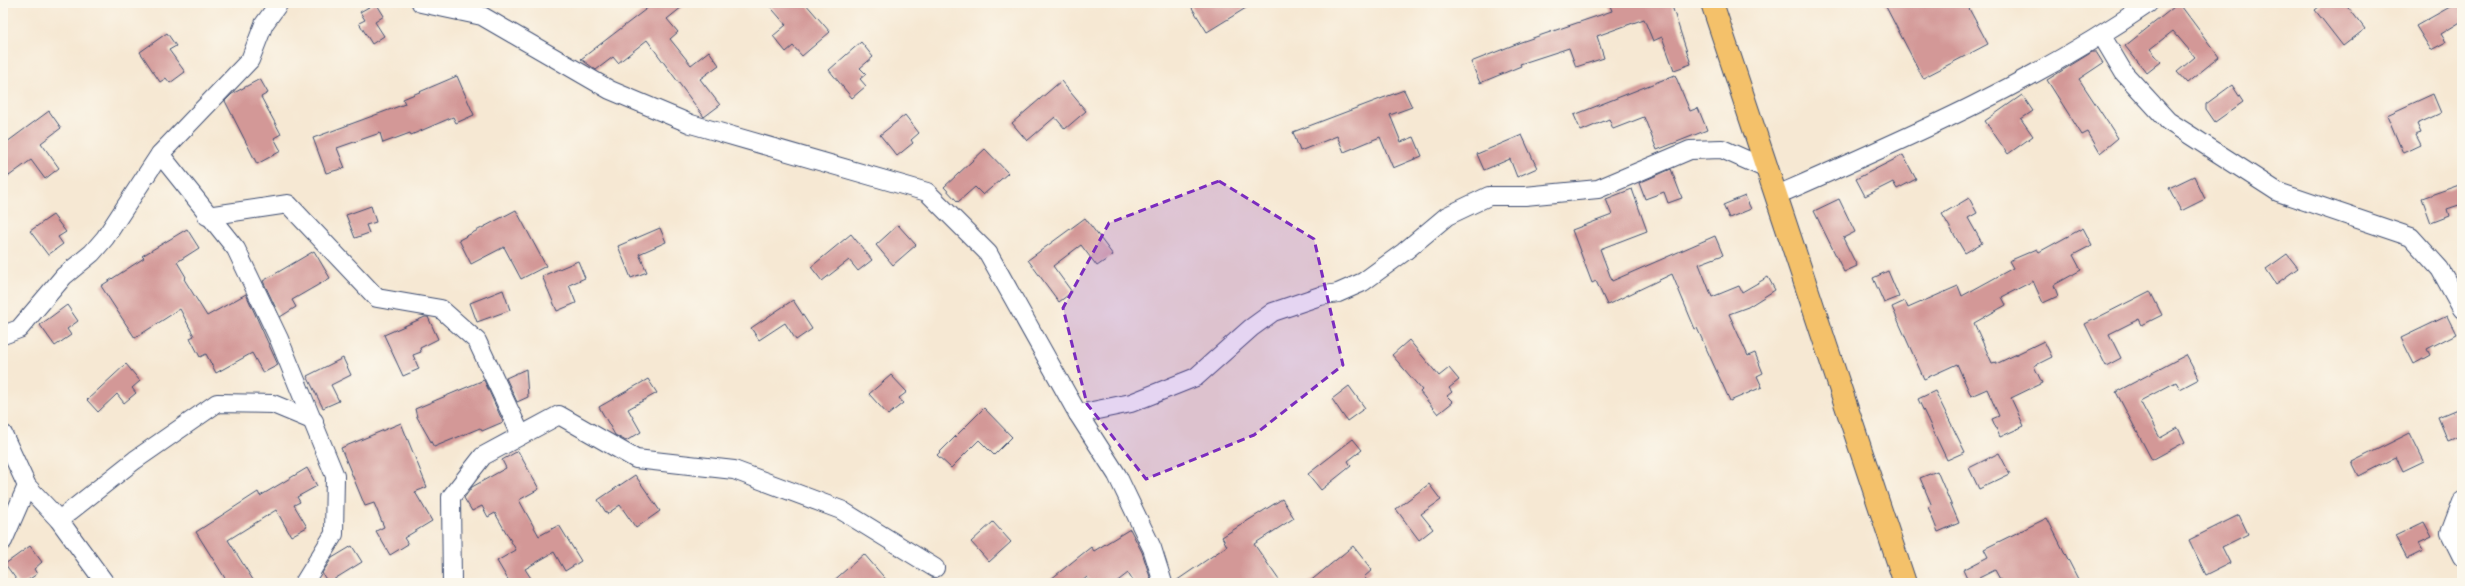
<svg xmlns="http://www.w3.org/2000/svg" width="2465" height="586" viewBox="0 0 2465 586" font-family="Kalam,sans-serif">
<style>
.building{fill:#d39897}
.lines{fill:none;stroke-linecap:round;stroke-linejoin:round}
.minor-casing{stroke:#3c4b70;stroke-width:20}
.major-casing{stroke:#3c4b70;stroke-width:24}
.minor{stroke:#fff;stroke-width:18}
.major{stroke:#f4c16a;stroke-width:22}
.marked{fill:#7b2cbf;fill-opacity:0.2;stroke:#7b2cbf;stroke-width:3;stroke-dasharray:8 5;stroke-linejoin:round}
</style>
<rect width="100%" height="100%" fill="#fbf7ec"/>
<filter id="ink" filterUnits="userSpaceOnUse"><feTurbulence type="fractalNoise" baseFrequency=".025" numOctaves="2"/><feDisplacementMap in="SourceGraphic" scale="8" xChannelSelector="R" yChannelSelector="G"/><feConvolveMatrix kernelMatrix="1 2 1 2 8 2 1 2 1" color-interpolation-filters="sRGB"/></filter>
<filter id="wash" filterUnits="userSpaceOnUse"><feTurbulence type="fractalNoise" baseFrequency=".012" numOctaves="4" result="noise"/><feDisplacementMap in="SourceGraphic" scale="16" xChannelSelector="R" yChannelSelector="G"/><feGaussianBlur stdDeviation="0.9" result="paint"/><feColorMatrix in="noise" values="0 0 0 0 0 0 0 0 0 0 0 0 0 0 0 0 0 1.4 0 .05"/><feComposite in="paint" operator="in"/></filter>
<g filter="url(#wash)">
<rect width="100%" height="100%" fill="#f6e8d3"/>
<g id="blocks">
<!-- building -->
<g class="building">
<path d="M376,3L384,16L375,22L384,36L372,44L359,23L365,20L360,12Z"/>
<path d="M654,3H687L667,19L678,32L670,39L691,65L709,51L719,65L700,79L720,105L704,117L647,40L618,63L613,57L596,70L581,59Z"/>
<path d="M767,3H805L830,32L802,56L793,46L786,52L773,36L786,25Z"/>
<path d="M1189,3H1254L1207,32Z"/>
<path d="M1609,3H1671L1691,64L1674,70L1662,37L1653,41L1644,19L1597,36L1604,58L1576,67L1569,48L1520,64L1521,66L1480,83L1471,62L1521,42L1612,11Z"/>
<path d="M1884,3H1966L1988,44L1923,78Z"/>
<path d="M2179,3L2219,57L2187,83L2177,72L2195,57L2173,31L2150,49L2161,62L2147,73L2125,46Z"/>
<path d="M2324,3H2345L2365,29L2343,46L2315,10Z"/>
<path d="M2457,3H2462V21L2441,34L2446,42L2431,50L2416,26Z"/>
<path d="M167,33L176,46L169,50L185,72L170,83L166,78L160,82L140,52Z"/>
<path d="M861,42L873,57L860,68L866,74L860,79L866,86L852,98L829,70Z"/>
<path d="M2092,52H2096L2103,63L2079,79L2118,138L2100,153L2088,132L2082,135L2047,80Z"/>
<path d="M1675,75L1690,111L1698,108L1707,130L1657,150L1644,117L1613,129L1609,119L1581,131L1574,115Z"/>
<path d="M457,76L474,115L456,123L453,117L411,135L410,133L383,143L380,133L337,148L345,168L326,173L313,138L405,104L403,99Z"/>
<path d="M260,79L268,93L261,97L281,134L274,138L281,151L257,164L225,101L232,94Z"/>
<path d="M1061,81L1086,111L1065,129L1055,117L1027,141L1012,123Z"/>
<path d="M2232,85L2243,102L2215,122L2206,109V104Z"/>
<path d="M1404,90L1412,107L1390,115L1401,142L1414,137L1422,156L1393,168L1380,137L1344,152L1337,136L1300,151L1293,132Z"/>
<path d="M2433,94L2441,113L2417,124L2421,133L2415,135L2420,145L2403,153L2387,115Z"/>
<path d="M2022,95L2033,111L2021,119L2033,136L2008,154L1985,121Z"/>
<path d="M49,111L61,128L41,143L59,168L45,179L31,160L9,176L3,168V145Z"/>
<path d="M905,115L919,133L911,140L913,143L897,156L880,135Z"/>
<path d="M1522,135L1537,168L1517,177L1510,159L1484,170L1477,154Z"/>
<path d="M985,149L1008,173L983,195L975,187L958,202L944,187Z"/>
<path d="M1903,155L1916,179L1897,189L1893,182L1865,196L1856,179Z"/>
<path d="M1671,169L1682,198L1668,203L1664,192L1645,199L1639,183Z"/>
<path d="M2194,176L2205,199L2181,211L2169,188Z"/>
<path d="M2462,184V204L2447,209L2449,216L2431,223L2422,198Z"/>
<path d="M1632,189L1647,231L1600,249L1612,281L1715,236L1723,255L1699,264L1712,297L1739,286L1742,292L1768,277L1775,290L1748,307L1729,314L1748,356L1755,353L1763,373L1757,376L1762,387L1730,401L1697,328L1695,329L1672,274L1607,305L1596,281L1592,283L1572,230L1612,215L1606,199Z"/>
<path d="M1745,196L1751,209L1729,218L1723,205Z"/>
<path d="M1969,198L1977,213L1968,218L1982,243L1965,253L1942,214Z"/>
<path d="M1839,199L1855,232L1843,238L1857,266L1844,272L1814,211Z"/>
<path d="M371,206L376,222L366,225L369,233L355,238L346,215Z"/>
<path d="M516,210L546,266L521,279L504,247L471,264L459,240Z"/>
<path d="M53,215L66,232L58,237L63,244L48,255L30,231Z"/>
<path d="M1085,218L1113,255L1097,266L1081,245L1053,266L1072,292L1059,302L1028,260Z"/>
<path d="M898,225L916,245L893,265L876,245Z"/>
<path d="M660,228L666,242L639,254L647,272L631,278L618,246Z"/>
<path d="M2083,228L2092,245L2073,255L2081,270L2054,285L2058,296L2043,303L2033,281L2002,297L2006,305L1974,323L1992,363L1996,362V364L2044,341L2052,357L2034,366L2042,383L2011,398L2024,426L2000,437L1992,419L1999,416L1987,389L1971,396L1957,364L1924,379L1892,307L1905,301L1908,308L1958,286L1962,296L2013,268L2009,261L2037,249L2039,252Z"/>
<path d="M187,229L199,248L177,262L186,277L184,279L207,316L246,294L278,365L263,373L252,353L216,373L206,354L200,357L190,338L194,336L180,309L135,338L101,286L144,258L142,256Z"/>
<path d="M851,234L872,260L858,271L849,260L822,281L811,267Z"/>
<path d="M314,251L330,278L292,300L296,307L280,317L263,281Z"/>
<path d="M2287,254L2298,268L2276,284L2266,269Z"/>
<path d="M578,261L585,278L569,285L576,303L557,311L542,276Z"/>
<path d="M1888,271L1899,297L1884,303L1873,278Z"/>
<path d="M503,290L510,310L477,322L470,303Z"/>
<path d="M2150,291L2162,315L2142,325L2139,319L2109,334L2121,358L2106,366L2085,324Z"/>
<path d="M793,300L812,329L796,340L785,323L759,340L751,328Z"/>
<path d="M67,305L78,321L67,329L71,335L55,346L40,325Z"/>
<path d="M2447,316L2456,334L2427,349L2430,355L2414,364L2401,338Z"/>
<path d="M425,317H428L438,339L420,348L421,352L413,355L419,369L403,376L384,335Z"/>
<path d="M1409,340L1439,376L1449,368L1459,380L1449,388L1452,392L1447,396L1453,402L1438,414L1420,392L1422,390L1392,355Z"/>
<path d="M2186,355L2199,379L2180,389L2176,382L2140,401L2160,438L2178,428L2185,442L2152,460L2116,392Z"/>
<path d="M343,358L351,375L331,385L339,401L323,408L307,376Z"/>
<path d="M126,364L140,381L132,388L136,393L124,403L117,394L98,412L87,400Z"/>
<path d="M526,369L528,397L517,402L506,378Z"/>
<path d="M891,375L907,392L899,398L903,403L888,415L869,394Z"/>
<path d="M648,379L657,393L628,409L641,432L626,441L615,435L599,407Z"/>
<path d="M484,380L503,422L482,431L480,428L434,447L417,417L415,409Z"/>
<path d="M1349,386L1365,408L1347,421L1332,399Z"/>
<path d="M1935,391L1965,452L1947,460L1918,399Z"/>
<path d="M2462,407V435L2448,441L2438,417Z"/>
<path d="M984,408L1012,437L994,455L979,440L951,468L937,455Z"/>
<path d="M401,423L427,487L415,492L432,521L404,538L408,544L390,555L376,531L384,527L374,503L365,506L341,448Z"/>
<path d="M2410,433L2424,461L2403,471L2396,457L2359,476L2352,462Z"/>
<path d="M1353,439L1362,450L1348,461L1351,466L1321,490L1308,474Z"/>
<path d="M518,451L539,489L519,500L539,536L559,525L581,561L565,571L554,552L525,569L534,583H510L497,561L516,550L495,513L488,517L482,506L472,511L464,498L472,487L506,468L502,460Z"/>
<path d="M1999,453L2010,474L1979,489L1969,468Z"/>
<path d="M307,468L317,486L297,497L300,502L294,505L307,527L291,536L276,510L228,540L255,583H228L196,532L258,492L260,496Z"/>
<path d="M1937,471L1959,523L1938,532L1928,507L1932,506L1920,478Z"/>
<path d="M635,475L660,511L636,528L620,505L607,514L598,500Z"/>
<path d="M1429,484L1441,500L1421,514L1433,529L1419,540L1396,509Z"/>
<path d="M1282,499L1294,518L1254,544L1281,583H1173L1227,546L1222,537Z"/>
<path d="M2239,515L2248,534L2222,547L2230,563L2206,575L2189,540Z"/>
<path d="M2047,518L2080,583H2002L1995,570L1969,583L1963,570L1988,557L1984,549Z"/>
<path d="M993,522L1011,542L989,562L971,542Z"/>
<path d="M2424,522L2432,537L2419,543L2423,551L2407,559L2395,536Z"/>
<path d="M1130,529L1142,552L1152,583H1134L1128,573L1115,583H1092L1087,577L1080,583H1046L1091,547L1094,551Z"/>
<path d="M30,546L42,562L34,569L37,574L24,583H19L5,564Z"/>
<path d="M352,546L362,562L328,583L322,573L332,558Z"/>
<path d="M1353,546L1372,570L1364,577L1369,583H1308Z"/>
<path d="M864,554L889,583H831Z"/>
</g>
</g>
</g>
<g filter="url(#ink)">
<use href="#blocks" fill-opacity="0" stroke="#3c4b70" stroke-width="1"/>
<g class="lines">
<defs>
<g id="minor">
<path d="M421,3L482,16L610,90L691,124L927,192L988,253L1078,414L1117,475L1152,548L1163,583"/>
<path d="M2102,36L2124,73L2168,121L2278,192L2411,237L2440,269L2462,309"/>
<path d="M160,154L236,249L279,339L335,476L334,534L304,583"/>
<path d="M1775,196C1905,139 2033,84 2149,3"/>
<path d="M207,216L288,204L377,298L441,309L477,341L521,435"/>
<path d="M3,335L19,329L64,276L92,253L105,238L160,154L250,60L264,24L279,3"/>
<path d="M1078,414L1131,403L1196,377L1251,328L1273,312L1320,296L1338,293L1363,282L1404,252L1447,216L1489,196H1525L1598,189L1690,150L1722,149L1767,169"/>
<path d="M3,434L27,486L59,520L105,583"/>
<path d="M2462,501L2450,533L2462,557"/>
<path d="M59,520L135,460L217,403L273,404L314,421"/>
<path d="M3,541L27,486"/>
<path d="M452,583L451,497L483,456L559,415L636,459L734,470L841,510L935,568"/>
</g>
<path id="major" d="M1712,3L1905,583"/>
</defs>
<!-- minor casing -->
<use href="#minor" class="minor-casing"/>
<!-- major casing -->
<use href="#major" class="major-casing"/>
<!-- minor -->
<use href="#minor" class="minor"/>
<!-- major -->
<use href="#major" class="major"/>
</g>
</g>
<!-- marked area -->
<path class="marked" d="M1219,181L1314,239L1343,365L1254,435L1146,479L1087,404L1063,308L1109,223Z"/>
<!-- margin -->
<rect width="2465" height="586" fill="none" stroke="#fbf7ec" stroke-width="16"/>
</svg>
